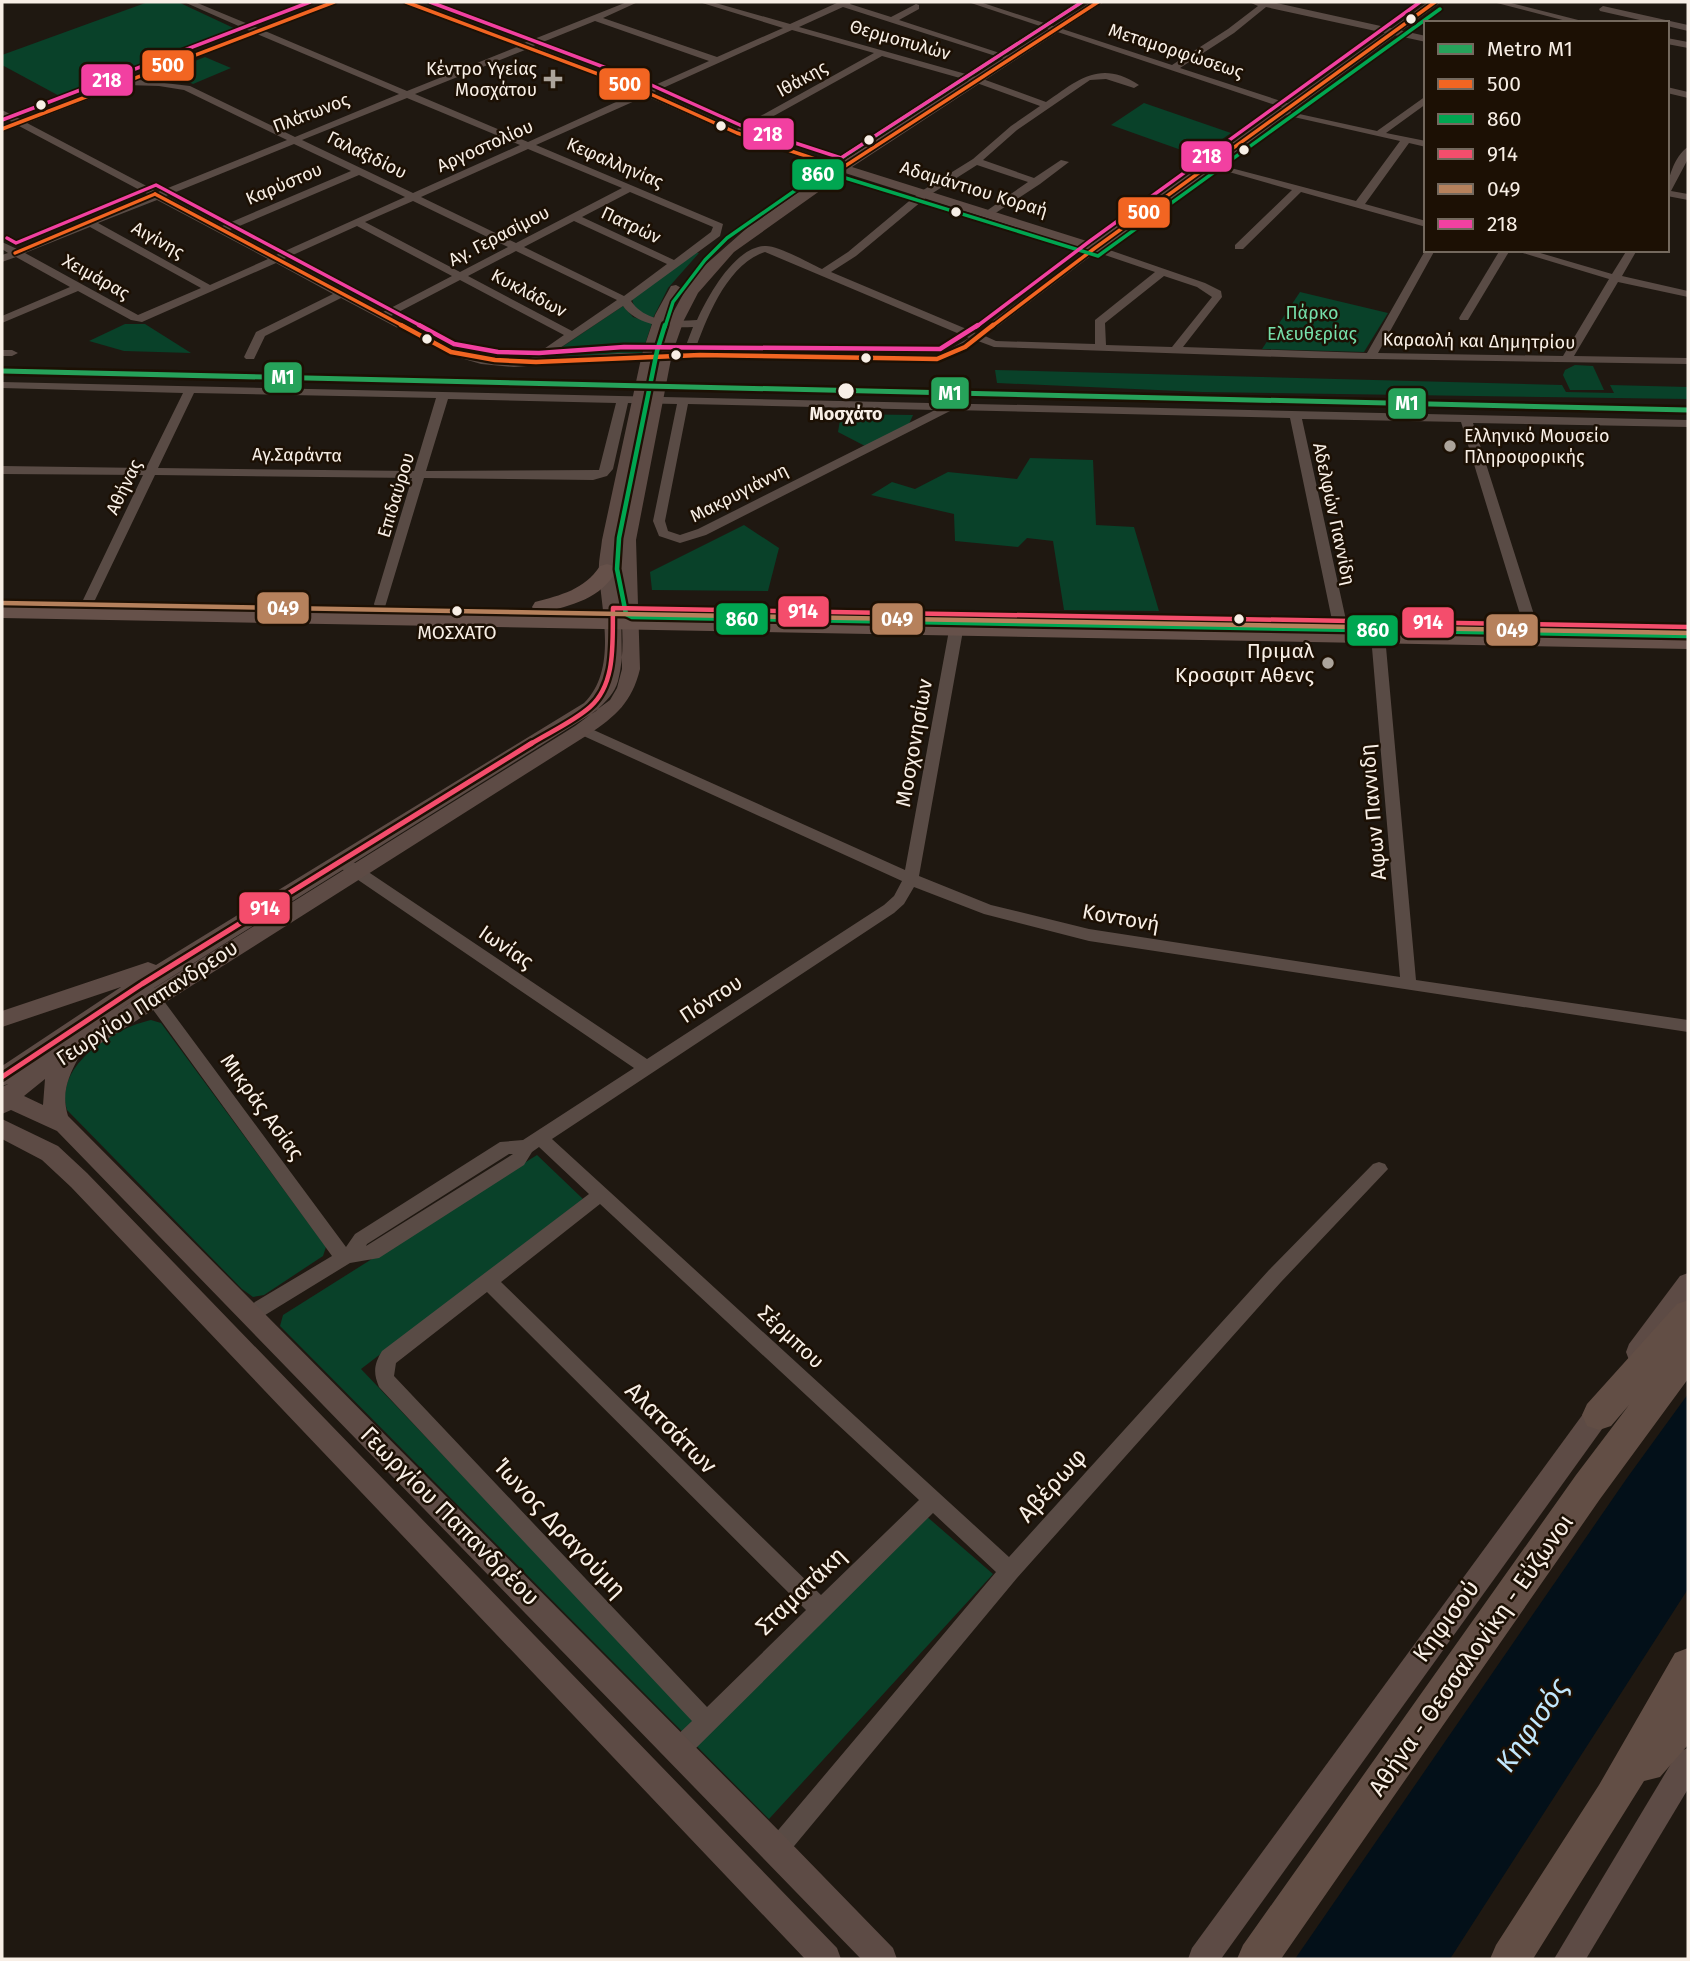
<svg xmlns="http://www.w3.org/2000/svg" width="1690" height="1961" viewBox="0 0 1690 1961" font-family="'Fira Sans',sans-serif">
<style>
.green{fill:#094129}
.water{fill:#031019}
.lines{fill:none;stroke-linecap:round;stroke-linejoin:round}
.street{fill:#594b45;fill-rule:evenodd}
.secondary{fill:#5d4b45;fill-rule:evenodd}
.primary{fill:#66514a;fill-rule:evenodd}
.highway{fill:#624e45;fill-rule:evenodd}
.bus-1-far1-casing{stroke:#1c1004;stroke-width:7}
.bus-1-casing{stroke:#1c1004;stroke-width:9}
.bus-2-far1-casing{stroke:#1c1004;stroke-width:7}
.bus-2-casing{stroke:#1c1004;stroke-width:9}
.bus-3-far1-casing{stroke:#1c1004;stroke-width:9}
.bus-3-casing{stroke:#1c1004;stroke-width:10}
.bus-4-casing{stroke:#1c1004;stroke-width:9}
.bus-5-far1-casing{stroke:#1c1004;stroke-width:7}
.bus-5-casing{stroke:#1c1004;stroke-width:9}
.bus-1-far1{stroke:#f26522;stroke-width:3.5}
.bus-1{stroke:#f26522;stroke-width:4.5}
.bus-2-far1{stroke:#00a651;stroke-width:3.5}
.bus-2{stroke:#00a651;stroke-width:4.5}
.bus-3-far1{stroke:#f44d6c;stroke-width:4.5}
.bus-3{stroke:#f44d6c;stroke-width:5}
.bus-4{stroke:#b6815c;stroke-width:4.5}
.bus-5-far1{stroke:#f240a1;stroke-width:3.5}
.bus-5{stroke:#f240a1;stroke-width:4.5}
.metro-1-casing{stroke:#1c1004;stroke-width:10}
.metro-1{stroke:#26a25a;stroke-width:5}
.bus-dot{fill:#f8efe6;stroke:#1c1004;stroke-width:2.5}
.poi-dot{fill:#aca49b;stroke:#1c1004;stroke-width:2.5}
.labels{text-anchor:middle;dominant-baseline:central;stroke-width:5;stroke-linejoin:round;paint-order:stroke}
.far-street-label{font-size:18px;fill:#f8efe6;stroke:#1c1004}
.far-poi-label{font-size:18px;fill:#f8efe6;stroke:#1c1004;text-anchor:end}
.far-park-label{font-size:18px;fill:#76dfaa;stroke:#1c1004}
.far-stop-label{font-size:18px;font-weight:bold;fill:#f8efe6;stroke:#1c1004}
.bus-label{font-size:19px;fill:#f8efe6;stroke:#1c1004}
.poi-label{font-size:21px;fill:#f8efe6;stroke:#1c1004;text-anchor:end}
.street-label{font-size:21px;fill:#f8efe6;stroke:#1c1004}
.near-street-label{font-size:24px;fill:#f8efe6;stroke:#1c1004}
.near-water-label{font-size:28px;font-style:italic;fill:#c1e7fd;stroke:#1c1004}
.line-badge{stroke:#1c1004;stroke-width:2.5}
.badge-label{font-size:19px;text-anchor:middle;font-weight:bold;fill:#fff}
</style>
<rect width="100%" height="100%" fill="#1f1811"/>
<!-- green -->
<g class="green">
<path d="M148,2H178L240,31L65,99L2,65V55Z"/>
<path d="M205,57L231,68L193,84L167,72Z"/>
<path d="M1144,103L1231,133L1198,156L1111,125Z"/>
<path d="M694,252L699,253L668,288L653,318L635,310L632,299Z"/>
<path d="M1300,292L1388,313L1364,352L1262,349Z"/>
<path d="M623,306L633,317L652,323L642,353L547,357Z"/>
<path d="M125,324H145L191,353L124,351L89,341Z"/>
<path d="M1575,365L1593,366L1604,390H1570L1563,375L1565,370Z"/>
<path d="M995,370L1562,385L1566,392L1614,393L1610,385L1688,387V399L1202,392L997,383Z"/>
<path d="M841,414L913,415L909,424L865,446L838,432Z"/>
<path d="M1030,458L1093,460L1096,525L1134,527L1159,611L1064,610L1053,541L1027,538L1018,547L955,541L954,514L871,495L892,482L915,489L948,472L1017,479Z"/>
<path d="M744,525L779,548L768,591L652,590L650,572Z"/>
<path d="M151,1020L161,1023L326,1247L323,1256L264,1295L253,1297L242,1289L67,1110C53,1066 114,1028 151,1020Z"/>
<path d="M537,1155L583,1199L361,1369L705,1730L925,1515L993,1574L769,1819L280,1326L283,1315Z"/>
</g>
<!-- water -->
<path class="water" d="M1688,1394V1589L1450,1959H1295L1627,1478Z"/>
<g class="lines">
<!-- street -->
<g class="street">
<path d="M184,2H195L258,28L327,2H338L265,31L407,91L517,47L402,2H413L524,43L627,2H638L603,18L717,57L783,28L699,2H712L790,24L839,2H851L850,4L891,17L916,4L919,5V9L899,20L1015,58L1008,60L843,7L799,27L980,78L1046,102C1078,80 1100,59 1139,85L1134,88L1106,79L1090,80L1017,130L983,160L1034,178L1061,160L1069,162L1040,184L991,216L982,214L1028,182L977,165L928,196L856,256L831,272L976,333L1095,245L1205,283L1221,291L1222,297L1183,347L1367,353L1426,249L1435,250L1378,353L1563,356L1609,279L1513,250H1530L1612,274L1627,250H1637L1622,276L1688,291V297L1618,282L1574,356L1688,358V364L1311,358L994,347L978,341L942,361L621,359L514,367L481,364L447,354L341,298L265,336L254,359H246L244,357L256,332L333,294L276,263L142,322L131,320L78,291L2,323V316L70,287L16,257L2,262V255L8,253L2,249V242L17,249L149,195L19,126L2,132V126L12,122L2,117V110L20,119L250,31ZM595,21L709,61L646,89L533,46ZM792,30L874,53L737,129L654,92ZM257,34L399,94L295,137L190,86L139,80ZM525,50L638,92L528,142L415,94ZM882,56L974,82L1040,106L1011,126L973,159L920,192L848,252L822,269C809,263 779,246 766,246C735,246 708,296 697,320C674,322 645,322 631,301L720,236L723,224L536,145L646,96L734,135L839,170H845V166L745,132ZM126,85L159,86L184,90L287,140L158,192L27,123ZM407,98L520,145L413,193L302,140ZM294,144L351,171L222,226L166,196ZM528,149L622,188L516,243L421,197ZM359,175L405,197L276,255L230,230ZM630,192L713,227L711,232L674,260L582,217ZM157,200L268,259L210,285L98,223ZM413,201L508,247L460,272L365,222ZM574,221L667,264L624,296L524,247ZM357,226L452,276L383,312L284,259ZM90,227L201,288L138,315L25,253ZM516,251L617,300L572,331L468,276ZM765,252L969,338L940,355L694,353C706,319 727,264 765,252ZM1096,252L1155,272L1095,320V344L996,341L985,336ZM1164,276L1197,287L1212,297L1172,347L1106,345L1105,323ZM460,280L564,335L528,360L482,358L455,350L391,316ZM623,306C638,327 670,328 693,327L683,353H621L545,358Z"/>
<path d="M968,2H980L1172,65L1228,29L1258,6L1249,2H1272L1426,36V42L1266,7L1234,33L1180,68L1293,105V109L1290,110Z"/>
<path d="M1493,2H1507L1590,23H1574Z"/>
<path d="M1603,6L1688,25V31L1667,26V23H1653L1600,11L1599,9Z"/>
<path d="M1667,38L1688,42V48L1667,44Z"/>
<path d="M1667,87L1688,92V98L1667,93Z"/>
<path d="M1426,96V104L1386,133L1426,141V147L1409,143L1365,204L1426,221V227L1301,192L1243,249H1235V245L1292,190L1208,166V162L1356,201L1400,141L1276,113L1281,110L1377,131Z"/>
<path d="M1688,147V159L1671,191L1688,194V200L1667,196C1667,180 1674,156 1688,147Z"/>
<path d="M1500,250H1510L1468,320H1460L1459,318Z"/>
<path d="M2,350H12L18,353L12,356H2Z"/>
<path d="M2,382L1688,420V427L1473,423L1537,624L1530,628L1523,624L1461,422L1302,419L1346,620L1339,624L1332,620L1290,418L952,410L706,535L680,543L659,536L653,521L677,404L628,403L613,469L607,476L593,480L424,478L385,607H375L374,604L412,478L155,475L95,600L89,604L83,600L143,475L2,474V466L146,468L183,393L2,388ZM194,393L436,398L414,471L158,468ZM448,399L616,403L599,470L426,471ZM688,404L935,410L698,529L680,535L668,531L665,521Z"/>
<path d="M959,610L966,614L919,876L991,905L1089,929L1400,977L1371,636L1367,621L1374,617L1381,621L1385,636L1416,980L1688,1020V1032L1089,941L984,914L914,887L904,904L894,913L552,1139L1009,1557L1269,1270L1373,1164L1379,1162L1385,1164L1388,1169L1281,1282L1017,1578L785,1857L777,1860L769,1857L766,1849L769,1841L996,1572L933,1513L687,1757L679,1760L671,1757L668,1749L671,1741L692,1721L379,1387C373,1373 374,1364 382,1351L589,1194L539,1147L532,1152L524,1165L379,1258L350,1263L257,1320L251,1322L245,1320L242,1314L245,1308L332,1256L138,989L140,985H152L346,1247L355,1234L500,1142L523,1140L634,1068L342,869L340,865L342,861H352L647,1059L884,905L894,896L902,881L577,733L575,730L577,727H587L905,870L952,614ZM509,1154H513L366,1246L367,1244ZM600,1204L919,1500L821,1595L501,1282ZM487,1292L806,1610L707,1707L394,1376L396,1363Z"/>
</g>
<!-- secondary -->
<g class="secondary">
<path d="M1091,2H1104L852,167L1093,243L1428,2H1441L1100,251H1090L845,173L734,252L698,293L684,320L672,354L636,540L640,669C632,702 616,716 589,734L79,1057C68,1077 61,1093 68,1116L787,1839L893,1948L897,1959H861L57,1131L11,1110L2,1114V1087L8,1084L2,1086V1066L121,987L2,1027V1011L148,962L156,965L584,703C617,670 602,615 599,573C598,562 601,551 602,540L642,354L655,315L671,286L676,285L683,289C645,360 635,461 618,540C614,587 630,634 618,681C615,693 605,702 596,711L111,1015L575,726L610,700L617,688L622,669L620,540L658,354L669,320L686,289L704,266L747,228L846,159ZM45,1079L43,1105L24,1096Z"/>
<path d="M2,1119L58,1146L87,1173L837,1948L841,1959H805L71,1187L42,1160L2,1139Z"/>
<path d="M1688,1273V1302L1647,1360L1638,1363L1629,1360L1626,1352L1629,1344L1680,1276Z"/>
<path d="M1606,1391L1615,1395L1619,1403L1615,1411L1221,1959H1188L1192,1948L1597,1395Z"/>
<path d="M1688,1748V1789L1586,1959H1554L1678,1752Z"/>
</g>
<!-- primary -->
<g class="primary">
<path d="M607,564L614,566L617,570C601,599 572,605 542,613L535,612L532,607L535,602C561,595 584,590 600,566Z"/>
<path d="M2,606L1688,635V649L2,618Z"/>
</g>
<!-- highway -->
<g class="highway">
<path d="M1688,1300V1379L1600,1499L1281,1959H1237L1243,1945L1576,1475L1629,1405L1611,1426L1599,1430L1587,1426L1582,1415L1587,1404L1677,1304Z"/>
<path d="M1688,1648V1745L1660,1777L1644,1781L1533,1959H1490L1496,1945L1599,1785L1675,1653Z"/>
</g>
<defs>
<g id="bus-1-far1">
<path d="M406,2L646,92L737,133L842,168"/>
<path d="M2,129L334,2"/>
<path d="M842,168L1098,2"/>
<path d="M155,194L405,327"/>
<path d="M15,253L155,194"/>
<path d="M991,327L1095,248L1435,2"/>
</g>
<path id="bus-1" d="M401,325L451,352L495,360L536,362L700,355L937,359L965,347L993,325"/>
<g id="bus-2-far1">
<path d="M839,176L1098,256L1440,9"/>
<path d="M665,327L673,302L705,260L727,238L846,155L1082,2"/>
</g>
<path id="bus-2" d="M665,325L657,351L619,538L617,569L626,614L632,617L1688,636"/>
<path id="bus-3-far1" d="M529,745C548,733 573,722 590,707C617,683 612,640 613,608L1688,627"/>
<path id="bus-3" d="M2,1077L142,984L532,743"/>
<path id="bus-4" d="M2,603L1688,633"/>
<g id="bus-5-far1">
<path d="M430,2L649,84L740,125L841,158L1082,2"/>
<path d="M2,120L310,2"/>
<path d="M7,238L16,243L156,185L423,327"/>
<path d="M976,327L1090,241L1420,2"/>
</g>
<path id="bus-5" d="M419,325L454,344L498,352L539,353L624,347L940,349L978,325"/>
</defs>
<!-- bus-1-far1 casing -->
<use href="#bus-1-far1" class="bus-1-far1-casing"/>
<!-- bus-1 casing -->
<use href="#bus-1" class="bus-1-casing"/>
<!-- bus-2-far1 casing -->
<use href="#bus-2-far1" class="bus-2-far1-casing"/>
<!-- bus-2 casing -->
<use href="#bus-2" class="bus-2-casing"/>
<!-- bus-3-far1 casing -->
<use href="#bus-3-far1" class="bus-3-far1-casing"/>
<!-- bus-3 casing -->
<use href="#bus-3" class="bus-3-casing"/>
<!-- bus-4 casing -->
<use href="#bus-4" class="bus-4-casing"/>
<!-- bus-5-far1 casing -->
<use href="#bus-5-far1" class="bus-5-far1-casing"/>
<!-- bus-5 casing -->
<use href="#bus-5" class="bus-5-casing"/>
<!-- bus-1-far1 -->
<use href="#bus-1-far1" class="bus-1-far1"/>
<!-- bus-1 -->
<use href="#bus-1" class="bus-1"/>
<!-- bus-2-far1 -->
<use href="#bus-2-far1" class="bus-2-far1"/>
<!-- bus-2 -->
<use href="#bus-2" class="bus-2"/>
<!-- bus-3-far1 -->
<use href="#bus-3-far1" class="bus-3-far1"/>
<!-- bus-3 -->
<use href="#bus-3" class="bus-3"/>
<!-- bus-4 -->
<use href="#bus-4" class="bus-4"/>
<!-- bus-5-far1 -->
<use href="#bus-5-far1" class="bus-5-far1"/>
<!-- bus-5 -->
<use href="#bus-5" class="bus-5"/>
<defs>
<path id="metro-1" d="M2,371L1688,410"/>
</defs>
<!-- metro-1 casing -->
<use href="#metro-1" class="metro-1-casing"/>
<!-- metro-1 -->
<use href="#metro-1" class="metro-1"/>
</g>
<!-- markers -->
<g class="bus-dot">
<circle cx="1411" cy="19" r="6"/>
<circle cx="41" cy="105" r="6"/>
<circle cx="721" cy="126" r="6"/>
<circle cx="869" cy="140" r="6"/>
<circle cx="1244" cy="150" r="6"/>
<circle cx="956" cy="212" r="6"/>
<circle cx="427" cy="339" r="6"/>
<circle cx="676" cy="355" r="6"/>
<circle cx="866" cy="358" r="6"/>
<circle cx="846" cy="391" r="9"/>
<circle cx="457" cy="611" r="6"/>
<circle cx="1239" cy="619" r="6"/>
</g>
<g class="poi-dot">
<path d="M549.5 68.5h7v7h7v7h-7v7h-7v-7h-7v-7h7z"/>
<circle cx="1450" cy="446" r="7"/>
<circle cx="1328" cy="663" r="7"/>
</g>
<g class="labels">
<!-- far-street labels -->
<g class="far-street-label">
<text transform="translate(900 40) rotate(16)">Θερμοπυλών</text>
<text transform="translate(1176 51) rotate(18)">Μεταμορφώσεως</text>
<text transform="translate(802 79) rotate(-29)">Ιθάκης</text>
<text transform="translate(311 113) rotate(-21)">Πλάτωνος</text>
<text transform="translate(485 146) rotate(-24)">Αργοστολίου</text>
<text transform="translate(367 155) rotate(26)">Γαλαξιδίου</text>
<text transform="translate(615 163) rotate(23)">Κεφαλληνίας</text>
<text transform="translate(284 184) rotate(-23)">Καρύστου</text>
<text transform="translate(974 189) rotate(17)">Αδαμάντιου Κοραή</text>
<text transform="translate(631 225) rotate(25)">Πατρών</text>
<text transform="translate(499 236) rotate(-27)">Αγ. Γερασίμου</text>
<text transform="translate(158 240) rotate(29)">Αιγίνης</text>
<text transform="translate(96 277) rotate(29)">Χειμάρας</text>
<text transform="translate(529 293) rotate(28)">Κυκλάδων</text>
<text transform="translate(1479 341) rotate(1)">Καραολή και Δημητρίου</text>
<text transform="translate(297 455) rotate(1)">Αγ.Σαράντα</text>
<text transform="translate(124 487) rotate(-64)">Αθήνας</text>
<text transform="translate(739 493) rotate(-27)">Μακρυγιάννη</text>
<text transform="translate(396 495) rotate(-73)">Επιδαύρου</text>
<text transform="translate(1334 514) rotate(78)">Αδελφών Γιαννίδη</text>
</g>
<!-- far-poi labels -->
<g class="far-poi-label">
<text x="537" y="69">Κέντρο Υγείας<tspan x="537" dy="21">Μοσχάτου</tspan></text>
<text x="1464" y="436" text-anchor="start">Ελληνικό Μουσείο<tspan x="1464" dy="21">Πληροφορικής</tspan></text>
</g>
<!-- far-park labels -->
<g class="far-park-label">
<text x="1312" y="313">Πάρκο<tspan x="1312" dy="21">Ελευθερίας</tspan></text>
</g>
<!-- far-stop labels -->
<g class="far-stop-label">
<text x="846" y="414">Μοσχάτο</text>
</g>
<!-- bus labels -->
<g class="bus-label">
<text x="457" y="632">ΜΟΣΧΑΤΟ</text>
</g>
<!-- poi labels -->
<g class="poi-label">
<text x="1314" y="651">Πριμαλ<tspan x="1314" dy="24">Κροσφιτ Αθενς</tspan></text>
</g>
<!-- street labels -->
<g class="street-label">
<text transform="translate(914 743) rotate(-80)">Μοσχονησίων</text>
<text transform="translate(1373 812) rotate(-95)">Αφων Παννιδη</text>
<text transform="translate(1121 918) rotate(10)">Κοντονή</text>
<text transform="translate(506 947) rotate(34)">Ιωνίας</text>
<text transform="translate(711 999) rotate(-33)">Πόντου</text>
<text transform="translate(147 1003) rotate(-33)">Γεωργίου Παπανδρεου</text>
<text transform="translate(262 1107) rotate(54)">Μικράς Ασίας</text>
<text transform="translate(791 1337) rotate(43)">Σέρμπου</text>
</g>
<!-- near-street labels -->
<g class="near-street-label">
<text transform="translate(671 1428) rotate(45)">Αλατσάτων</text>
<text transform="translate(1052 1485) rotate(-48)">Αβέρωφ</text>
<text transform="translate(450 1516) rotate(45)">Γεωργίου Παπανδρέου</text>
<text transform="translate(560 1528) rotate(47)">Ίωνος Δραγούμη</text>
<text transform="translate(801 1591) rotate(-44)">Σταματάκη</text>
<text transform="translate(1446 1621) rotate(-54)">Κηφισού</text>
<text transform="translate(1471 1655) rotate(-55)">Αθήνα - Θεσσαλονίκη - Εύζωνοι</text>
</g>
<!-- near-water labels -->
<g class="near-water-label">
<text transform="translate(1532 1725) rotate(-56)">Κηφισός</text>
</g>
</g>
<g class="line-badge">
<rect x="141" y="49" width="54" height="33" rx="7" fill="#f26522"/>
<rect x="80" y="63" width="54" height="34" rx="7" fill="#f240a1"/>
<rect x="598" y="67" width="53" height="34" rx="7" fill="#f26522"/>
<rect x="742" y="117" width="53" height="34" rx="7" fill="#f240a1"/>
<rect x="1180" y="140" width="53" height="33" rx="7" fill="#f240a1"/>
<rect x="791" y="158" width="54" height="33" rx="7" fill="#00a651"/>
<rect x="1117" y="196" width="54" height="33" rx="7" fill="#f26522"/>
<rect x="263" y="361" width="40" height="33" rx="7" fill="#26a25a"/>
<rect x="930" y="376" width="40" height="34" rx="7" fill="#26a25a"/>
<rect x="1387" y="387" width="40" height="33" rx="7" fill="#26a25a"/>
<rect x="256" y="591" width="54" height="34" rx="7" fill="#b6815c"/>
<rect x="777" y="595" width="53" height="33" rx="7" fill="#f44d6c"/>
<rect x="871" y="602" width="53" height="34" rx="7" fill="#b6815c"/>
<rect x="715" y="602" width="54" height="34" rx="7" fill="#00a651"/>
<rect x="1401" y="606" width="54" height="33" rx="7" fill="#f44d6c"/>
<rect x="1485" y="613" width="54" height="34" rx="7" fill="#b6815c"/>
<rect x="1346" y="614" width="53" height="33" rx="7" fill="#00a651"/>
<rect x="238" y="891" width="53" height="34" rx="7" fill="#f44d6c"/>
</g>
<g class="badge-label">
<text x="168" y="72">500</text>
<text x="107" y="87">218</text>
<text x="625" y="91">500</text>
<text x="768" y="141">218</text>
<text x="1207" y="163">218</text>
<text x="818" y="181">860</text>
<text x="1144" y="219">500</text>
<text x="283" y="384">Μ1</text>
<text x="950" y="400">Μ1</text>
<text x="1407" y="410">Μ1</text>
<text x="283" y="615">049</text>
<text x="803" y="618">914</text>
<text x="897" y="626">049</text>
<text x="742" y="626">860</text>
<text x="1428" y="629">914</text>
<text x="1512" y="637">049</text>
<text x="1373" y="637">860</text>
<text x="265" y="915">914</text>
</g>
<!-- border -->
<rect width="1690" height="1961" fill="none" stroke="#f8efe6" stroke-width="7"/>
<!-- legend -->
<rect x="1424" y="21" width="245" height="231" fill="#1c1004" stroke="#74695e" stroke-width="2"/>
<rect x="1438" y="44" width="35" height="10" fill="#26a25a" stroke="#74695e" stroke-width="2"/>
<text x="1487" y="56" font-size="21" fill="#f8efe6">Metro Μ1</text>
<rect x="1438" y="79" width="35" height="10" fill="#f26522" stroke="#74695e" stroke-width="2"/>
<text x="1487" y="91" font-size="21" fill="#f8efe6">500</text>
<rect x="1438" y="114" width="35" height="10" fill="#00a651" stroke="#74695e" stroke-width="2"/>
<text x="1487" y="126" font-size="21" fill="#f8efe6">860</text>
<rect x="1438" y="149" width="35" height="10" fill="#f44d6c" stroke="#74695e" stroke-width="2"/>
<text x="1487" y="161" font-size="21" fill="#f8efe6">914</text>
<rect x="1438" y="184" width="35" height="10" fill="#b6815c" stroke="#74695e" stroke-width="2"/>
<text x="1487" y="196" font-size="21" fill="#f8efe6">049</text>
<rect x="1438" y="219" width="35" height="10" fill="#f240a1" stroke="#74695e" stroke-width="2"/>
<text x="1487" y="231" font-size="21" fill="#f8efe6">218</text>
</svg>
